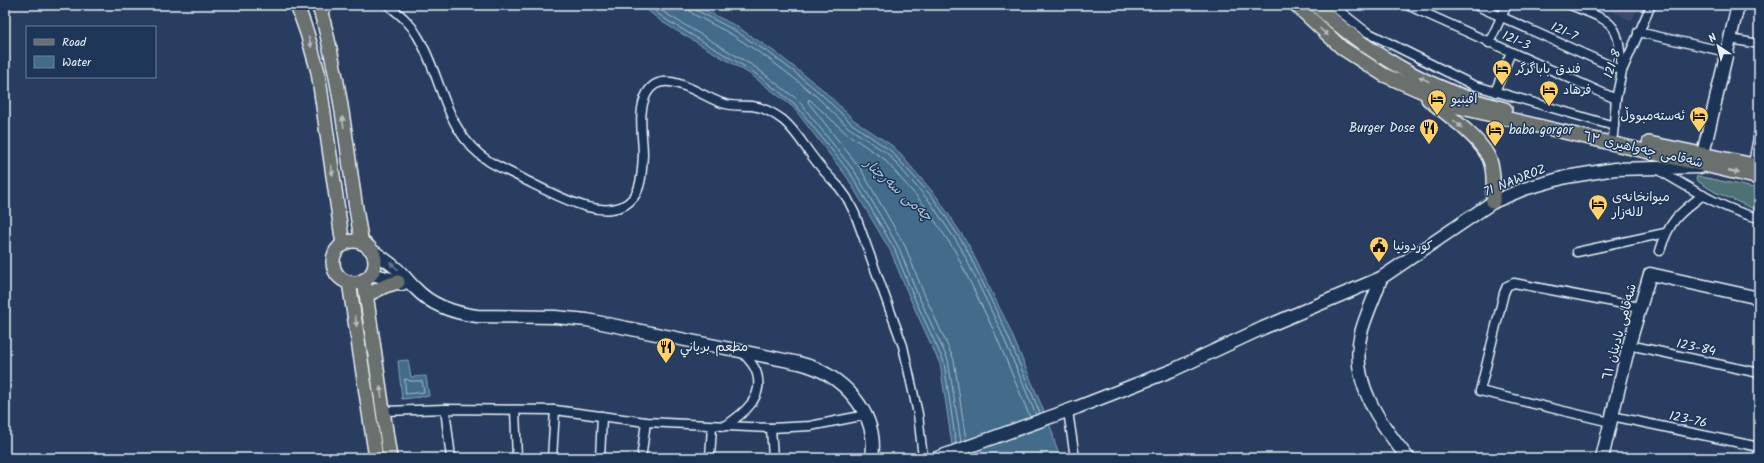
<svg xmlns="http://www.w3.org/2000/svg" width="1764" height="463" viewBox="0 0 1764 463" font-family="Kalam,'Playpen Sans Arabic',sans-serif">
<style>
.built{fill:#3c4a6e}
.green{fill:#4d7274;stroke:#9ab2b6}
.water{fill:#436c8a;stroke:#85a1b6}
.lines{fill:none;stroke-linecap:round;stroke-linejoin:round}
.shore{stroke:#a6bccc;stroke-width:1}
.street-casing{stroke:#e8f1f8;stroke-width:11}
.secondary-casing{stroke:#e8f1f8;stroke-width:15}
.primary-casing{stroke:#e8f1f8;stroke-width:16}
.street{stroke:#1d3557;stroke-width:8}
.secondary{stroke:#1d3557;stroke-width:12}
.primary{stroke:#6b706d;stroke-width:13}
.oneway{fill:#b6bdc0}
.oneway2{fill:#64778f}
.labels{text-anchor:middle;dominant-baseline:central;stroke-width:3;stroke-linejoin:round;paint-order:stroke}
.street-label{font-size:13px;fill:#e8f1f8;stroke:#1d3557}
.poi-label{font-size:13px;fill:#e8f1f8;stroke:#1d3557;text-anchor:start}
.water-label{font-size:14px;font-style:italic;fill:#aec2d2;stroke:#1d3557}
</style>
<rect width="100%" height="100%" fill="#293d60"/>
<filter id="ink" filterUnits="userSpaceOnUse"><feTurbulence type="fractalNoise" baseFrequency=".025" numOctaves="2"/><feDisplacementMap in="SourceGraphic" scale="8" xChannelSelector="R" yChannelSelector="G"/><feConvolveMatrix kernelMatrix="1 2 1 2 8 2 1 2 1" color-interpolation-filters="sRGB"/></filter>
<g filter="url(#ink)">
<!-- built -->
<path class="built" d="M1601,5H1640L1631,21Z"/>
<!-- green -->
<path class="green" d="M1697,176L1759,189V211L1715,192L1696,180Z"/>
<!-- water -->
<g class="water">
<path d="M641,5H695L736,26L775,52L822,89L854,120L894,147L937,197L968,244L1008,325L1052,431L1055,444L1061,458H954L940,364L908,294L891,252L847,177L793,107L750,74L662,22Z"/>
<path d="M408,360L411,377L426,376L429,396L402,399L398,361Z"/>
</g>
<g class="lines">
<!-- shore -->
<g class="shore">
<path d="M647,5L665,19L752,71L795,104L851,174L895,250L912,293L944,362L956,444"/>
<path d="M654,5L668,15L755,67L798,100L855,172L899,248L916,291L948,360L961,442"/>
<path d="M689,5L690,11L693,14L731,34L769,59L790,75L816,96L849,128L888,154L930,202L961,248L1000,329L1036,415"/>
<path d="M694,5L696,10L734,30L772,55L793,71L819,92L852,124L891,151L934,199L965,246L1004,327L1040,413"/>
<path d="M405,379L411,381H422L424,392L406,394Z"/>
<path d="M966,440L954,360L922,289L905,246L860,168L808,102L809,99L846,133L884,159L925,206L955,251L994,331L1030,417"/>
</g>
<defs>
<g id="street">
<path d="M388,5C399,14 410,22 417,35C443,77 444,134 490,162C502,169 515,174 527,181C552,193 609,227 633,198C642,188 642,168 643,155C643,136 637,111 647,93C663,65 702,97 722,103C732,107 742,105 752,106C763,107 775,114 783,120C795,130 803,144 812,156C820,167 829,177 839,187L847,198L855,214L903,346L918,414L923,458"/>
<path d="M1332,5L1365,31L1473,85L1614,126"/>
<path d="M1407,5L1616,99"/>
<path d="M1475,5L1622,71C1618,20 1615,23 1570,5"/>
<path d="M322,16L327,5"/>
<path d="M1638,32L1727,52"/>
<path d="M1730,39L1759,44"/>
<path d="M1489,43L1507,5"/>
<path d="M1495,92L1511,52"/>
<path d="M1613,135L1616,99L1622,71L1651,5"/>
<path d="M1753,164L1759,132"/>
<path d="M1657,169C1688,187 1724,210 1759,218"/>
<path d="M1660,251C1669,221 1678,214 1703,195"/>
<path d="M1577,252L1665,233"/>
<path d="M1629,345L1759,373"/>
<path d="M445,409L451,458"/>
<path d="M515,410L517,458"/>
<path d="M384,411L445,409L555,410L646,422L771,428L810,426L866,415"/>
<path d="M1068,411L1075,458"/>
<path d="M1612,416L1759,447"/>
<path d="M1610,422L1480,391L1504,293L1507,286L1514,283L1639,307"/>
<path d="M725,426C743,414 766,397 756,371C753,363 746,357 741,351"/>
<path d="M771,428L773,458"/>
<path d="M642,452L646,422"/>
<path d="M552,458L555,410"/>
<path d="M600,458L602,416"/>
<path d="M710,458L712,426"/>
</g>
<g id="secondary">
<path d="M1703,154L1738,5"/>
<path d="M367,247C377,254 388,261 397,269C404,275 409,283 416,289C431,305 455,313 477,316L555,317L587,320L799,363C841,373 879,412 872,458"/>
<path d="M371,274L391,279L402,284"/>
<path d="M1381,278C1375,297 1366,314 1361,333C1349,380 1380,424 1408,458"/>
<path d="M937,458L1078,407L1173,370L1263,328L1381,278L1493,202L1524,189L1566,177L1615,169L1700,167"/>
<path d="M1602,458L1629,345L1650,274L1759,298"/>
</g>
<g id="primary">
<path d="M297,5L307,33L318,72L343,245"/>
<path d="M318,5C325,22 328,40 332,58C346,119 350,182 362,243"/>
<path d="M1296,5L1342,48L1384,75L1458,107L1759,178"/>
<path d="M1316,5C1368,55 1435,92 1505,109"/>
<path d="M1428,99C1446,114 1477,135 1488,156C1495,169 1493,188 1493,202"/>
<path d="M1649,143L1759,166"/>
<circle cx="354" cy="262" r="21"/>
<path d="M364,280L390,458"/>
<path d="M349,282L376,458"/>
<path d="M367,295L385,286L398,282"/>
</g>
</defs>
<!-- street casing -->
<use href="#street" class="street-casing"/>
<!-- secondary casing -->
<use href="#secondary" class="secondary-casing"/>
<!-- primary casing -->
<use href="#primary" class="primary-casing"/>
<!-- street -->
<use href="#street" class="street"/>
<!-- secondary -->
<use href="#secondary" class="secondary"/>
<!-- primary -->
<use href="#primary" class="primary"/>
</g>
<!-- one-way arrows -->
<defs><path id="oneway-solid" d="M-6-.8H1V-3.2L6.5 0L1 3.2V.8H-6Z"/></defs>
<g class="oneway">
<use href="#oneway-solid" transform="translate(1324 32) rotate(41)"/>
<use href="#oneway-solid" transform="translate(310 42) rotate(75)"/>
<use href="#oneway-solid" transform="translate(1424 79) rotate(-153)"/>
<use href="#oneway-solid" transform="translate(343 122) rotate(-98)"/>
<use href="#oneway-solid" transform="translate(1458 124) rotate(40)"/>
<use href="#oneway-solid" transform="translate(332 170) rotate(82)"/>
<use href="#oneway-solid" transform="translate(1734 172) rotate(13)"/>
<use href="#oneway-solid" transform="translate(356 321) rotate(82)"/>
<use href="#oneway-solid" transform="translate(381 392) rotate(-98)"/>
</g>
<use class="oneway2" href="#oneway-solid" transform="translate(394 266) rotate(-140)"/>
</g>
<!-- icons -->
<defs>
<symbol id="hotel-pin" viewBox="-11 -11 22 30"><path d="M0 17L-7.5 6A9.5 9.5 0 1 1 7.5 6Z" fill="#ffd166" stroke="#1d3557"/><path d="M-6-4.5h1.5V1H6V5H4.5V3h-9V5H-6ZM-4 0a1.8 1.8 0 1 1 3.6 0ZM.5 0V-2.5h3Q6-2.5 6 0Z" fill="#111"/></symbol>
<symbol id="restaurant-pin" viewBox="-11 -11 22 30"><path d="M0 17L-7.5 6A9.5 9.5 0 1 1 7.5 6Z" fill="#ffd166" stroke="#1d3557"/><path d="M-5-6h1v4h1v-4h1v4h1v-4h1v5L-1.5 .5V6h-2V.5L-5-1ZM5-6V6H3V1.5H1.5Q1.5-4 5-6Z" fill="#111"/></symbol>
<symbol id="civic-pin" viewBox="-11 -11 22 30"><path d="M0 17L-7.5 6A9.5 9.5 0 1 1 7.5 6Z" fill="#ffd166" stroke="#1d3557"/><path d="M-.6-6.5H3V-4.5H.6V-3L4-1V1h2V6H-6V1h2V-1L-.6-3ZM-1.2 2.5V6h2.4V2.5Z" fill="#111"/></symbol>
</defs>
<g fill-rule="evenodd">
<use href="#hotel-pin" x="1491" y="58" width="22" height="30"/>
<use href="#hotel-pin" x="1538" y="79" width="22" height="30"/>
<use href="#hotel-pin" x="1426" y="88" width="22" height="30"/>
<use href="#hotel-pin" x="1688" y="105" width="22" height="30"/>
<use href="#restaurant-pin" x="1418" y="117" width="22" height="30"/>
<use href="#hotel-pin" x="1484" y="119" width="22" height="30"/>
<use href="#hotel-pin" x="1587" y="193" width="22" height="30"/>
<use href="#civic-pin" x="1368" y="235" width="22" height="30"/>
<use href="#restaurant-pin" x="655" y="336" width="22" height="30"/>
</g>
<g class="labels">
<!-- street labels -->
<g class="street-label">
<text transform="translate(1564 32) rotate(24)">121-7</text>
<text transform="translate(1516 41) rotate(23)">121-3</text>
<text transform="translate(1613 64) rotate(-72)">121-8</text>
<text transform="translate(1643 150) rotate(13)">شەقامی جەواهیری ٦٣</text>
<text transform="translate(1515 181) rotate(-22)">71 NAWROZ</text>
<text transform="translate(1620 332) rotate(-75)">شەقامی بادینان ٦١</text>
<text transform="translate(1696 348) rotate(12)">123-84</text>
<text transform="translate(1688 420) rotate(12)">123-76</text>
</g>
<!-- poi labels -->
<g class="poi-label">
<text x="1516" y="69">فندق باباگرگر</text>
<text x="1563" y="90">فرهاد</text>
<text x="1451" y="99">افينيو</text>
<text x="1685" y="116" text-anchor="end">ئەستەمبووڵ</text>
<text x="1415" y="128" text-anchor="end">Burger Dose</text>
<text x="1509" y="130">baba gorgor</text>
<text x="1612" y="197">میوانخانەی<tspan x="1612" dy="15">لالەزار</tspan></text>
<text x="1393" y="246">كوردونيا</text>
<text x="680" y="347">مطعم برياني</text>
</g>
<!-- water labels -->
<g class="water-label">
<text transform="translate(898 190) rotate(42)">چەمی سەرچنار</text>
</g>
</g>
<!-- margin -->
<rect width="1764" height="463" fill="none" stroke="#1d3557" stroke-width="20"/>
<rect x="10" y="10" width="1744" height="443" fill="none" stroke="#e8f1f8" stroke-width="1.5" filter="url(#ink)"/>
<!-- legend -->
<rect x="26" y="26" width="130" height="52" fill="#1d3557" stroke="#6e8097"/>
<rect x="34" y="39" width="20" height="6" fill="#6b706d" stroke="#6e8097"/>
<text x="62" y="46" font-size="12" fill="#e8f1f8">Road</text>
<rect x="34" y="56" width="20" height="12" fill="#436c8a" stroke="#6e8097"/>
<text x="62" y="66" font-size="12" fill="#e8f1f8">Water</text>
<!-- north arrow -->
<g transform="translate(1718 46) rotate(325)" stroke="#1d3557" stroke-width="3" paint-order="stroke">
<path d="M0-3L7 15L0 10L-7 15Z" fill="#e8f1f8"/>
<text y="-6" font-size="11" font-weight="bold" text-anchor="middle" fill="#e8f1f8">N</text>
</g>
</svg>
